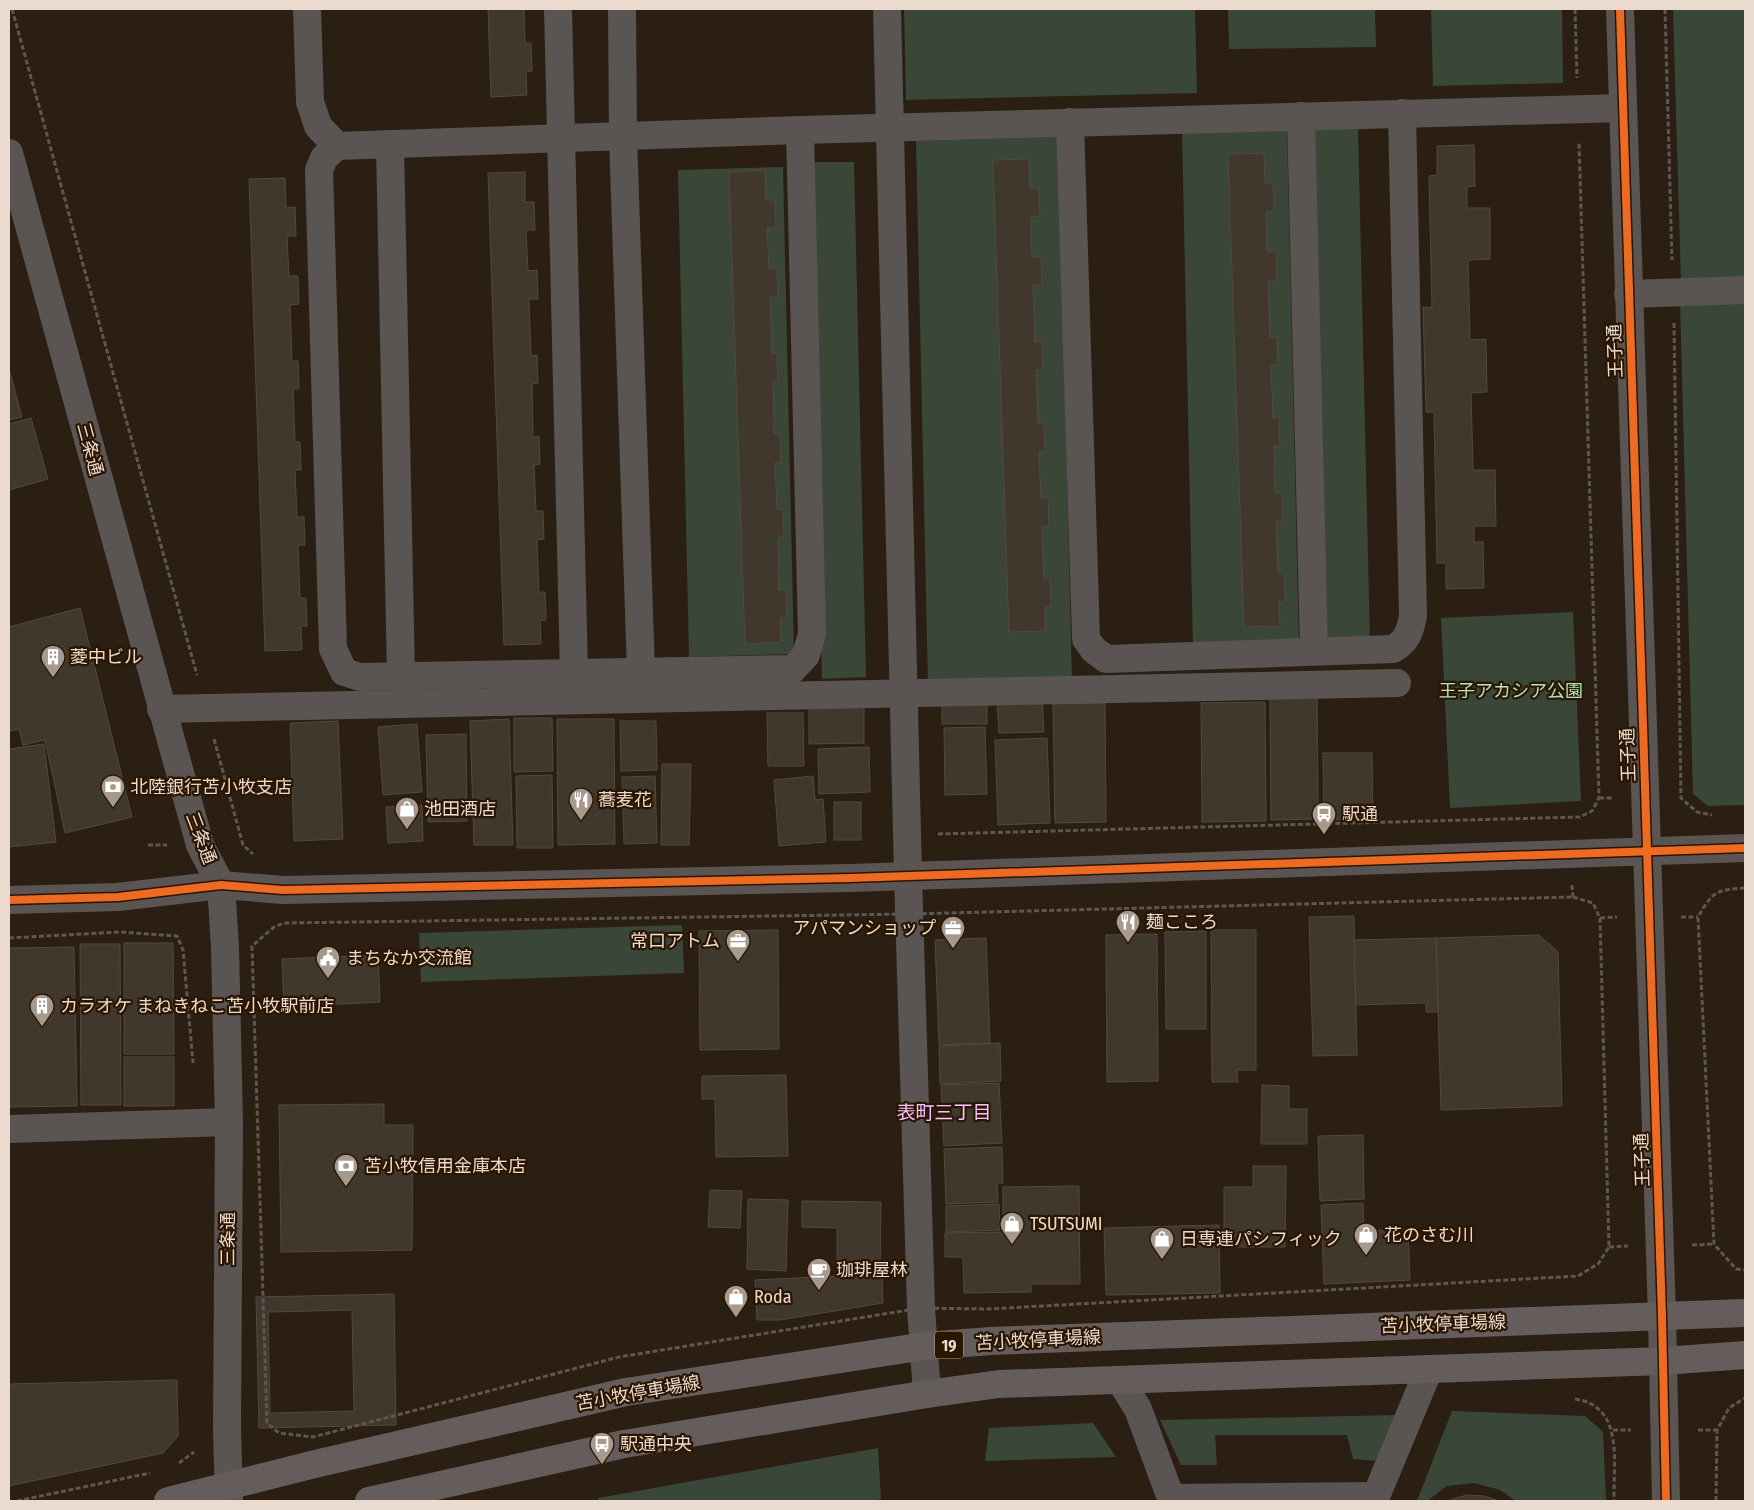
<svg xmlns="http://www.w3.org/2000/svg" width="1754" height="1510" viewBox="0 0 1754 1510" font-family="'Fira Sans Condensed','Noto Sans JP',sans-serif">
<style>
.green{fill:#394638}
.building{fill:#40372d;stroke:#53493f;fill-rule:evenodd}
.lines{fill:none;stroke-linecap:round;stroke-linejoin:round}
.path{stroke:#5d5652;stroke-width:3;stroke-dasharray:5 2.5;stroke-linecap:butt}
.minor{stroke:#5a5452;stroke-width:28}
.major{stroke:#645d5c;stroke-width:28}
.cycleway-casing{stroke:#2a1501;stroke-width:11}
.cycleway{stroke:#ed6a23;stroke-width:8}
.labels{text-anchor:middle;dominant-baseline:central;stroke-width:4.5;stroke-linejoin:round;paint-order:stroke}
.shield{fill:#2a1501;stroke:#b0a090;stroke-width:1}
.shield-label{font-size:16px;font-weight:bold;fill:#eadbce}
.street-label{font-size:18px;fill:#eadbce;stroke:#2a1501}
.poi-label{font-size:18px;fill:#eadbce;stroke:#2a1501;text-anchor:start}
.park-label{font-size:18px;fill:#b1e2ba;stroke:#2a1501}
.neighbourhood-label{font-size:19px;fill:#f7c1ff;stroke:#2a1501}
</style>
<rect width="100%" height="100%" fill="#2b1f13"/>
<!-- green -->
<g class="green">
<path d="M904,9H1195L1197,93L906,100Z"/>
<path d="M1228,9H1375L1376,47L1229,49Z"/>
<path d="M1431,9H1562L1563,83L1433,86Z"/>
<path d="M1673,9H1745V281L1681,283Z"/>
<path d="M1358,127L1370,641L1323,642L1312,128Z"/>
<path d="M1287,128L1299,647L1193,649L1182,131Z"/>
<path d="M1059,137L1072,682L928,686L916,141Z"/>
<path d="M810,162H854L866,677L822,679Z"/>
<path d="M783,167L794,654L689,657L678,170Z"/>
<path d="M1745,298V805L1708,806L1693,794L1680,300Z"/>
<path d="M1573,612L1581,801L1450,808L1441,618Z"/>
<path d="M682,925L684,973L421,982L419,933Z"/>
<path d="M1452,1411L1585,1416L1603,1432L1606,1501H1516L1500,1490L1474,1483L1447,1486L1427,1501H1417Z"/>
<path d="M1395,1415L1379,1461L1353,1459L1347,1435H1215L1217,1465H1181L1160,1420Z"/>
<path d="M1093,1423L1116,1457L985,1461L989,1428Z"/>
<path d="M878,1448L881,1499L874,1501H599L598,1498Z"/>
</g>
<!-- building -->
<g class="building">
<path d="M488,9H524L525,43H531L532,71L526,72L527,95L491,97Z"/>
<path d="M1474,145L1475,186L1467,187V208H1490V259L1468,260L1470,340L1486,339L1487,392L1471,393L1473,470H1495L1496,526H1474V542H1483L1484,588L1446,589V563H1437L1434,412H1426L1423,307L1432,308L1429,176L1437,175V146Z"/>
<path d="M1264,153L1265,183H1273L1274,211L1266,212L1267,252H1276L1277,280H1268L1270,337H1277L1278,365H1271L1273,418L1279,417L1280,446H1274L1275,493H1282L1283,521H1276L1278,574L1284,573L1285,602H1279L1280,626L1244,627L1228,154Z"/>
<path d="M1029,159L1030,189L1039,188L1040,216L1031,217L1032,257H1041L1042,285H1033L1035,342H1042L1043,370H1036L1038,423H1044L1045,451H1039L1041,498H1048L1049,526H1042L1044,579H1050L1051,607H1045V631L1009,632L993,160Z"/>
<path d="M765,170L766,200H775L776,228H767L769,269H777L778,297H770L772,354L777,353L778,382H773L774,434H780L781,463H775L777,509H783L784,537L778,538L779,590H786L787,618H780L781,642L745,644L729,172Z"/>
<path d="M525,172V202H534L535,230H526L528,271L537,270L538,299H529L531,356L537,355L538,383L532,384L533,437L539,436L540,464L534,465L536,511H543L544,539L537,540L539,592H545L546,620H540L541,644L504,645L488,173Z"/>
<path d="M285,178L286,208L295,207L296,236H287L289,276H298L299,304L290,305L292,361H298L299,389H293L295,442H300L301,470H295L297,517H304L305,545H298L300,598H306L307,626H301L302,650L265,651L249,179Z"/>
<path d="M9,369L22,417L9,420Z"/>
<path d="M31,418L48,479L9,490V424Z"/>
<path d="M80,608L132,817L65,833L45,740L23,745L19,729L9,731V627Z"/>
<path d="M1270,695H1317L1318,819L1271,820Z"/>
<path d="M1042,697L1044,732L999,733L997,699Z"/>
<rect x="942" y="699" width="45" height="25"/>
<path d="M1265,702L1266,821L1202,822L1201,703Z"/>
<path d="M1105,703L1106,822L1055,823L1053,704Z"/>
<path d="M864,707V743L809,744V708Z"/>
<path d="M767,713H803L804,766H768Z"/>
<path d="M514,718H552L553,771L514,772Z"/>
<path d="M509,719L513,845H474L470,721Z"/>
<path d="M557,719H614L615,844L558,845Z"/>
<path d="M338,721L343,839L294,841L290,723Z"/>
<path d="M620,721H656L657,770L621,771Z"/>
<path d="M417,724L422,792L383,795L378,727Z"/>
<path d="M985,727L987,794L945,795L944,728Z"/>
<path d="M466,734L467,821L428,822L426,735Z"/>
<path d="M1047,738L1050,823L998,825L995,740Z"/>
<path d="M44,744L56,842L9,847V749Z"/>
<path d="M869,747L870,792L819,794L818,749Z"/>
<path d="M1323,753H1372L1373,819L1324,820Z"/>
<path d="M662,764H691L689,845H661Z"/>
<path d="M552,775L553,848H517L516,776Z"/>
<path d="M655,776L657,843L624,844L622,777Z"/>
<path d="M813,776L815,800L823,799L826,842L779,846L774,780Z"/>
<rect x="834" y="802" width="27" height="38"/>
<path d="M422,805L423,841L388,843L386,807Z"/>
<path d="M1354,916L1357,1055L1313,1056L1309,917Z"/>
<path d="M778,930L779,1049L700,1050L699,931Z"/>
<path d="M1211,930H1256V1070H1237L1238,1082H1212Z"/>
<path d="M1206,931V1029H1166L1165,932Z"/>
<path d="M1157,934L1158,1081L1107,1082L1106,935Z"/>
<path d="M1539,935L1558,952L1562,1106L1441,1110L1436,938Z"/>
<path d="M986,938L990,1043L939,1045L935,940Z"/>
<path d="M1436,938L1438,1012H1426V1003L1356,1005L1354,940Z"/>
<path d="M124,943H173L174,1054H124Z"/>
<path d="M80,944H120L121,1105H81Z"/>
<path d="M74,947L77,1106L9,1107V948Z"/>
<path d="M378,955L380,1002L284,1007L282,959Z"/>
<path d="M1000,1043L1001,1081L940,1084L939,1046Z"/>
<rect x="124" y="1057" width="50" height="49"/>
<path d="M786,1075L788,1156L716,1157L715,1099H702V1076Z"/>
<path d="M999,1083L1002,1143L944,1146L941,1085Z"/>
<path d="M1262,1085L1289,1086V1109H1307V1144H1261Z"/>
<path d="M384,1104V1125H413L412,1250L281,1252L279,1105Z"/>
<path d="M1363,1135L1364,1199L1320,1201L1318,1136Z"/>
<path d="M1002,1147L1003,1183H997L998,1202L946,1204L944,1149Z"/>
<path d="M1253,1166H1286L1285,1247H1224V1187H1253Z"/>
<path d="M1079,1186L1080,1284H1031V1292L964,1293L963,1257H945V1233L1003,1232V1187Z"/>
<path d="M710,1190L742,1191L740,1228L708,1227Z"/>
<path d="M748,1199L788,1200L786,1271L747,1269Z"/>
<path d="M802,1201L881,1202L880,1272H837V1228L802,1227Z"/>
<path d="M1363,1203L1364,1231L1408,1229L1410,1280L1324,1284L1321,1205Z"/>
<path d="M999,1204L1000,1230L946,1232V1206Z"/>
<path d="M1219,1225L1220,1293L1106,1295L1104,1228Z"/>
<path d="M882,1274L883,1303L780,1320H757L755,1280Z"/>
<path d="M394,1294L396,1425L259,1428L256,1297ZM352,1310L354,1411L270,1413L268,1312Z"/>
<path d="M177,1380L178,1436L163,1453L9,1486V1384Z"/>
<path d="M1466,1495L1484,1496L1499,1501H1448Z"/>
</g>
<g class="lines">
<!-- path -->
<g class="path">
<path d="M12,9L197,675"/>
<path d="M1575,9L1577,78"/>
<path d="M1665,9L1672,260"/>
<path d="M1674,323L1681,798L1697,812L1712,815"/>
<path d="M214,739L243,845L253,854"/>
<path d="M1599,798H1613"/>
<path d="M938,834L1580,817L1592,811L1599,798L1579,142"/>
<path d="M148,845H167"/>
<path d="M1572,885L1573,897"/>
<path d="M1745,888C1716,890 1713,891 1698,917L1714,1244L1736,1269L1745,1270"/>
<path d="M1573,897L1593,903L1600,918L1609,1247L1598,1264L1578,1276L989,1309L921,1308L619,1357L313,1437L279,1433L267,1423L252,946L274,927L284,923L910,914Z"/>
<path d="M1681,917H1698"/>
<path d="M1600,918L1617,917"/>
<path d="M9,938L120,932L177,936L183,950L193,1063"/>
<path d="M1692,1245L1714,1244"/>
<path d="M1609,1247L1628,1246"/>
<path d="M1575,1399C1625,1406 1613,1464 1614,1501"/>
<path d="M1613,1430H1631"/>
<path d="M1698,1430H1717"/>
<path d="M179,1463L194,1452"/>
<path d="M17,1501L150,1473"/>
<path d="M1716,1501L1717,1430L1729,1408L1745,1398"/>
</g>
<!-- minor -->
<g class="minor">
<path d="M307,9L310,102L318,126L337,146"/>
<path d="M558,9L574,673"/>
<path d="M622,9L623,136L641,672"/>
<path d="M887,9L908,875L921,1308L927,1394"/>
<path d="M1620,9L1662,1316L1666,1501"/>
<path d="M1301,116L1314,651"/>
<path d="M1070,122L1086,639L1094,650L1106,659L1393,649C1407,641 1410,632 1413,616L1402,113"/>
<path d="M800,130L337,146L324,158L319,170L333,649L344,672L360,677L793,669L806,655L812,634L800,130L1623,108"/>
<path d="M390,144L401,676"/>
<path d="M9,153L200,845L221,885L225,947L229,1122L227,1428L229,1501"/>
<path d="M1628,294L1745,290"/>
<path d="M161,709L1397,683"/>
<path d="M9,900L118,897L221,885L283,890L850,878L1745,848"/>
<path d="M9,1129L229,1122"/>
<path d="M1120,1380L1138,1409L1172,1501"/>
<path d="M1171,1498L1376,1496"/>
<path d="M1374,1501L1429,1369"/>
</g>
<!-- major -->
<g class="major">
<path d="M168,1501L315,1464L626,1392L925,1346L991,1341L1745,1313"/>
<path d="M369,1501L624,1444L927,1394L999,1384L1663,1361L1745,1355"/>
</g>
<defs>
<g id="cycleway">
<path d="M1620,9L1662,1316L1666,1501"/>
<path d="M9,900L118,897L221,885L283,890L850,878L1745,848"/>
</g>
</defs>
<!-- cycleway casing -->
<use href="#cycleway" class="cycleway-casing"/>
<!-- cycleway -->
<use href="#cycleway" class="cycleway"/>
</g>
<!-- icons -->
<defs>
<symbol id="building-pin" viewBox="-11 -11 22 30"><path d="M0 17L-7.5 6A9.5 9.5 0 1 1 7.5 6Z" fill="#a7998d" stroke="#2a1501"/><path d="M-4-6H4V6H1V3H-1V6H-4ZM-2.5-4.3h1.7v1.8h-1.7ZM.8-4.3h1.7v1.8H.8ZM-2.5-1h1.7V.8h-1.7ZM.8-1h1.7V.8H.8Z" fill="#fff"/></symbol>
<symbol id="bank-pin" viewBox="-11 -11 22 30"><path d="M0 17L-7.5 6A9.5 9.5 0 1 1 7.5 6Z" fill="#a7998d" stroke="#2a1501"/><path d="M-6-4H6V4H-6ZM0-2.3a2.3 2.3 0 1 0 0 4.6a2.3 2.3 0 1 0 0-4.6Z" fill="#fff"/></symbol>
<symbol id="restaurant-pin" viewBox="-11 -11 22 30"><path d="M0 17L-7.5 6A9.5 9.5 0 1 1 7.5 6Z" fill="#a7998d" stroke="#2a1501"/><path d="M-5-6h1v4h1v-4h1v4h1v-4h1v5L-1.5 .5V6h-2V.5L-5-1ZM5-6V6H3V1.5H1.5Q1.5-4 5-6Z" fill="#fff"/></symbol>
<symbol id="shop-pin" viewBox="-11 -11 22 30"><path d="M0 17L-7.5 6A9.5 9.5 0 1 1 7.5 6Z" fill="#a7998d" stroke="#2a1501"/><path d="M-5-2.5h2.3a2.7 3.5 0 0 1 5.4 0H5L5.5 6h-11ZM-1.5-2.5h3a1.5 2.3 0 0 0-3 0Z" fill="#fff"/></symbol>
<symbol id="bus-pin" viewBox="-11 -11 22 30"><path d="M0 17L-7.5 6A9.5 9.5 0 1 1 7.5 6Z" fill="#a7998d" stroke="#2a1501"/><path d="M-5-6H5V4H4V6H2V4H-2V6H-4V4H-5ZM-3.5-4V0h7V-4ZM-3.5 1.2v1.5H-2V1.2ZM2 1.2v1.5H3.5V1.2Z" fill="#fff"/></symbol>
<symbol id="office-pin" viewBox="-11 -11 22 30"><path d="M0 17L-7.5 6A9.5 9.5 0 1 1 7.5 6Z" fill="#a7998d" stroke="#2a1501"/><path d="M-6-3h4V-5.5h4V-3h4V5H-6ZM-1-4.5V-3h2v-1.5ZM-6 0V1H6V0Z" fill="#fff"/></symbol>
<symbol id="civic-pin" viewBox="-11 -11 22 30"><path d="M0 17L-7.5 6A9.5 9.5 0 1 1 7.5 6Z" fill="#a7998d" stroke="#2a1501"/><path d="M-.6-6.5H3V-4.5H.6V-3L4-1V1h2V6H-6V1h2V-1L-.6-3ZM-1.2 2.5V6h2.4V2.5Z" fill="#fff"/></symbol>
<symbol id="cafe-pin" viewBox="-11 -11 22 30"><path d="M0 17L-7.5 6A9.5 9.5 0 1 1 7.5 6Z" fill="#a7998d" stroke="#2a1501"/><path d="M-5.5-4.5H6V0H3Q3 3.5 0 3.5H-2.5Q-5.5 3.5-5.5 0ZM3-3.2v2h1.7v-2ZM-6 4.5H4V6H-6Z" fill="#fff"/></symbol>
</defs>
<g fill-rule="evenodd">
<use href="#building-pin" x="39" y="643" width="28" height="38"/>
<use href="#bank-pin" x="99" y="773" width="28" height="38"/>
<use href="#restaurant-pin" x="567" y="786" width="28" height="38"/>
<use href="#shop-pin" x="393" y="795" width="28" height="38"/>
<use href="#bus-pin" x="1310" y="800" width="28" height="38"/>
<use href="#restaurant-pin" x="1114" y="908" width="28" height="38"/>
<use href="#office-pin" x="939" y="914" width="28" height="38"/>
<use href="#office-pin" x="724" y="927" width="28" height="38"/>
<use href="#civic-pin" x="314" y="944" width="28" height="38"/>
<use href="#building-pin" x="28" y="992" width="28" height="38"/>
<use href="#bank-pin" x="332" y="1152" width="28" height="38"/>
<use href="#shop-pin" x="998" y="1210" width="28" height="38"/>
<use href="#shop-pin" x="1352" y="1221" width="28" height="38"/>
<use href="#shop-pin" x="1148" y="1225" width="28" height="38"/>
<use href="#cafe-pin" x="805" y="1256" width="28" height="38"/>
<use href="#shop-pin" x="722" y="1283" width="28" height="38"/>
<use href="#bus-pin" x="588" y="1430" width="28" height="38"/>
</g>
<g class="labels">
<!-- shield labels -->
<rect class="shield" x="935" y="1331.5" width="28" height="27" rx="4"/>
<g class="shield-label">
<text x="949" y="1345">19</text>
</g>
<!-- street labels -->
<g class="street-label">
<text transform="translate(1615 351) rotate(-92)">王子通</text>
<text transform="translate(90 449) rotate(75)">三条通</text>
<text transform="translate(1628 755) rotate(-92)">王子通</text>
<text transform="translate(201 838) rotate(69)">三条通</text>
<text transform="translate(1642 1160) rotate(-92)">王子通</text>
<text transform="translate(228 1239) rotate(-90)">三条通</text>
<text transform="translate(1443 1324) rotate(-2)">苫小牧停車場線</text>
<text transform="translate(1038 1340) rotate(-3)">苫小牧停車場線</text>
<text transform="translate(638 1393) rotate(-10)">苫小牧停車場線</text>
</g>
<!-- poi labels -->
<g class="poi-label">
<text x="70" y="657">菱中ビル</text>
<text x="130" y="787">北陸銀行苫小牧支店</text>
<text x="598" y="800">蕎麦花</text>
<text x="424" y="809">池田酒店</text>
<text x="1342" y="814">駅通</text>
<text x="1146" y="922">麺こころ</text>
<text x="936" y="928" text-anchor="end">アパマンショップ</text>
<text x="720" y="941" text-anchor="end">常口アトム</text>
<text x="346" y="958">まちなか交流館</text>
<text x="60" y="1006">カラオケ まねきねこ苫小牧駅前店</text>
<text x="364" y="1166">苫小牧信用金庫本店</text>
<text x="1030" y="1224">TSUTSUMI</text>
<text x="1384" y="1235">花のさむ川</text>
<text x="1180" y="1239">日専連パシフィック</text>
<text x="836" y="1270">珈琲屋林</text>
<text x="754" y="1297">Roda</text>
<text x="620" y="1444">駅通中央</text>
</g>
<!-- park labels -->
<g class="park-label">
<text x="1511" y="691">王子アカシア公園</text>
</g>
<!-- neighbourhood labels -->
<g class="neighbourhood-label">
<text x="944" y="1112">表町三丁目</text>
</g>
</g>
<!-- border -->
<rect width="1754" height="1510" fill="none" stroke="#eadbce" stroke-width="20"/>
</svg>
